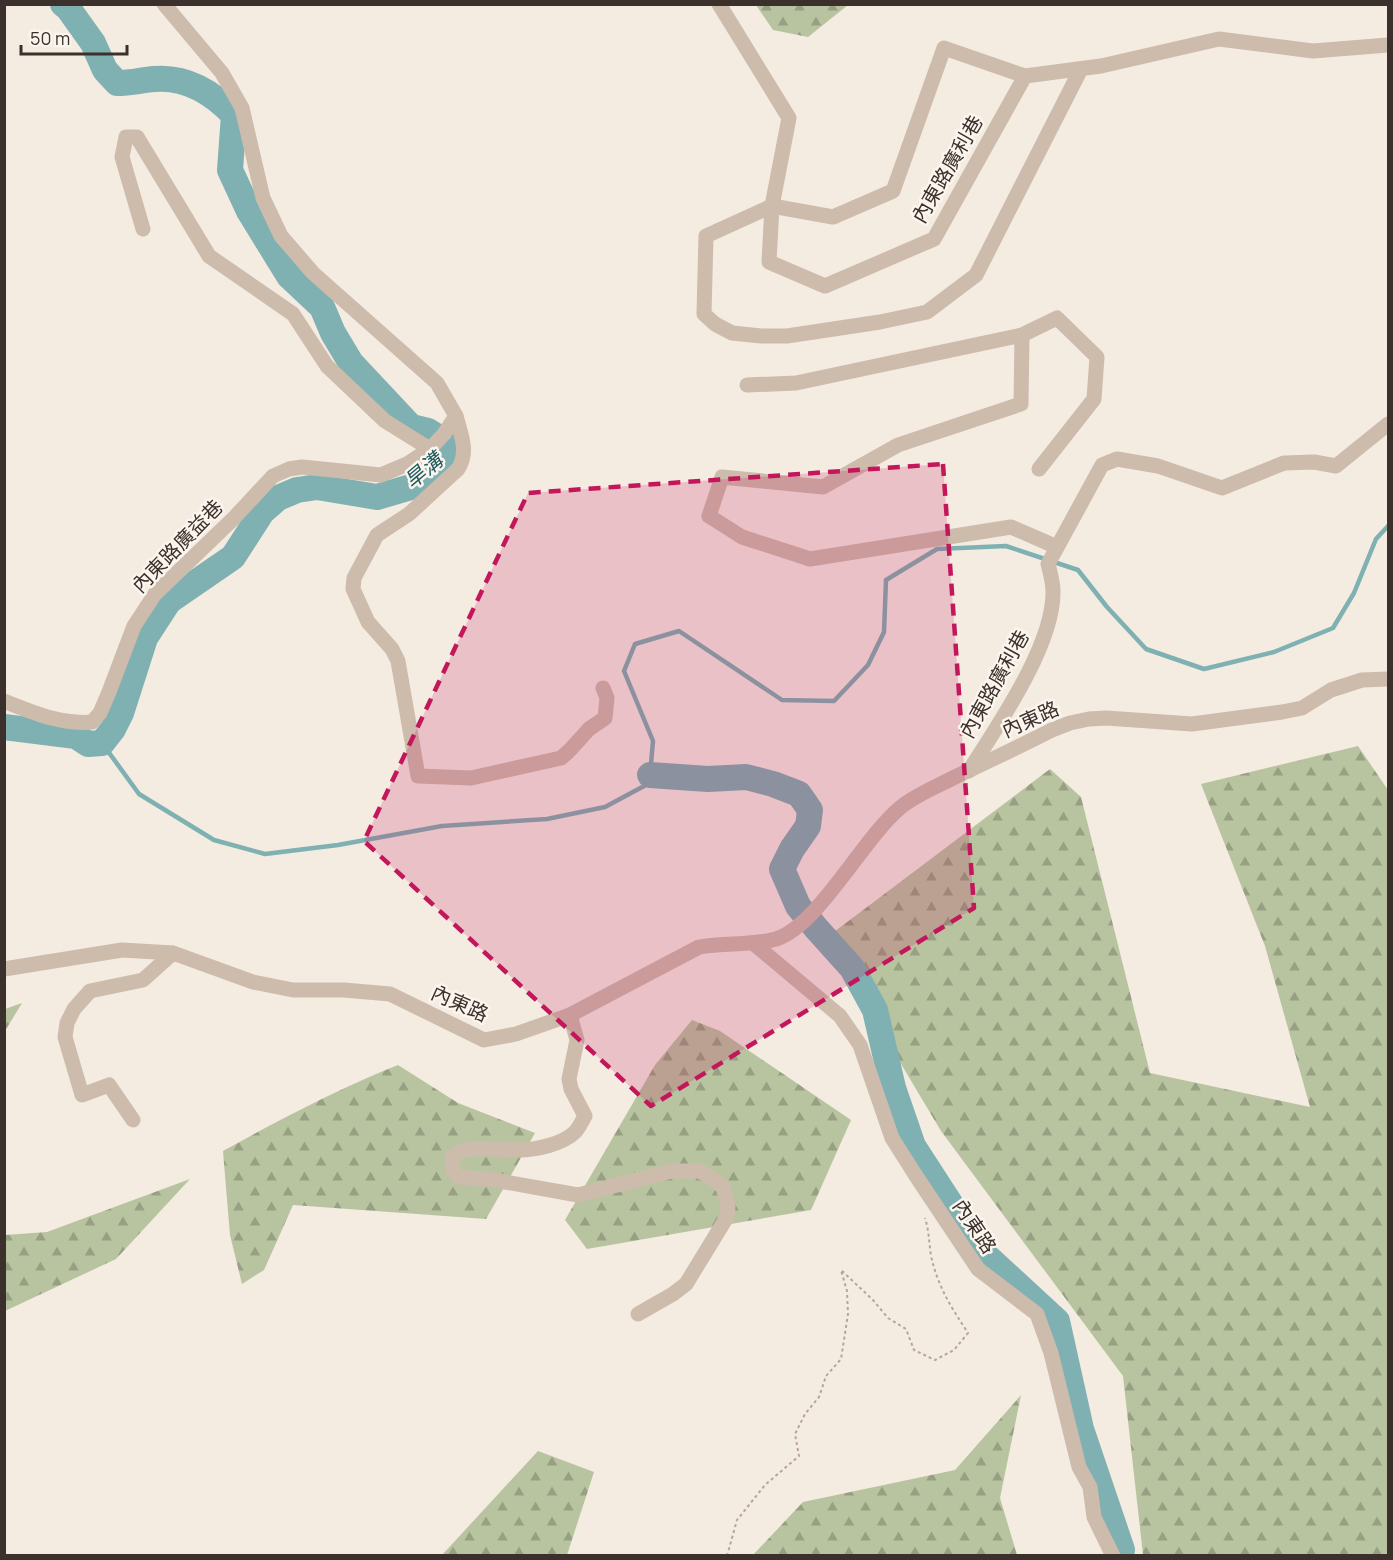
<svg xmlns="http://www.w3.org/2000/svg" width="1393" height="1560" viewBox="0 0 1393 1560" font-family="Manrope,'Noto Sans TC',sans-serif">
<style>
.forest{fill:url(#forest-firs)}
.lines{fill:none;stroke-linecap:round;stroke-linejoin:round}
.stream{stroke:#7fb0b2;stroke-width:4.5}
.river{stroke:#7fb0b2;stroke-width:26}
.path{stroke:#b9a596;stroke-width:2;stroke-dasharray:3 3;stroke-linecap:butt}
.minor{stroke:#cdbbac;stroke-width:15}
.marked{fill:#c2185b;fill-opacity:0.2;stroke:#c2185b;stroke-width:4.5;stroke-dasharray:12 8;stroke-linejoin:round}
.labels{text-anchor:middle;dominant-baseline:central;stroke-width:5;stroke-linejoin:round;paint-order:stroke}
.street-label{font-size:20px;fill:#3b302b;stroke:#fbf5ee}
.water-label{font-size:21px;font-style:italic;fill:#1f5a5e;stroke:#fbf5ee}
</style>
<defs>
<pattern id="forest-firs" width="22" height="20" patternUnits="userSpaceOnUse" patternTransform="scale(1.5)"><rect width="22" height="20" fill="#b8c4a0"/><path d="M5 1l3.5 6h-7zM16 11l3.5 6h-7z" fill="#97a083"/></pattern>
</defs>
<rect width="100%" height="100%" fill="#f4ebe1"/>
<!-- forest -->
<g class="forest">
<path d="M756,5H848L808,37L773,30Z"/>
<path d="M1358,746L1388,790V1555H1143L1123,1376L941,1131L826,938L1050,769L1081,797L1150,1073L1310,1107L1265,946L1201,784Z"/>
<path d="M22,1003L5,1031V1009Z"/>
<path d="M692,1020L720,1031L851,1120L811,1210L587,1249L565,1220L655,1065Z"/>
<path d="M398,1065L458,1103L535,1133L486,1219L293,1205L264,1270L242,1284L230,1235L223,1151C281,1119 338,1089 398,1065Z"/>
<path d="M190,1179L116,1259L5,1311V1235L47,1232Z"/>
<path d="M1021,1395L1000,1498L1017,1555H753L803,1502L955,1470Z"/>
<path d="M538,1451L594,1472L567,1555H442Z"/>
</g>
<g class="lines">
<!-- stream -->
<g class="stream">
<path d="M102,743L139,794L214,840L265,854L338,845L442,826L547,819L605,807L646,785L650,775L653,741L624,671L635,644L679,631L782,700L834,701L868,665L884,632L886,580L937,549L1006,546L1078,570L1107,607L1146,649L1204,669L1274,652L1333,628L1354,593L1376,539L1388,526"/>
<path d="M1122,1550L1126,1556"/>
</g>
<!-- river -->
<g class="river">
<path d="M4,727L76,736L88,744L102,743L113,729L121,713L145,638L169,601L233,557L262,512L278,498L297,490L317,487L377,497L411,487L437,467L446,457L447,443L428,431L411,427L351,363L333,333L322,307L289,276L249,211L230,170L234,115C213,93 187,76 154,79C142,80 130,83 117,83L105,70L93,43L68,8L63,4"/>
<path d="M650,775L708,779L746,777L773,784L799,794L810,810L808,826L792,849L782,869L798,906L816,928L852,968L875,1010L893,1088L913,1146L981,1251L1057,1321L1081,1429L1122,1550"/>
</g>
<!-- path -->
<path class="path" d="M727,1556L737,1520L765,1485L799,1456L795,1434L805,1414L819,1397L826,1376L841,1359L848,1314L847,1291L841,1270L873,1300L888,1318L906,1329L914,1350L935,1360L954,1350L968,1333C951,1307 938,1287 931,1256C929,1243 929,1230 925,1218"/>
<!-- minor -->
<g class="minor">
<path d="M719,4L789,118L772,206L769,262L825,286L934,239L1025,76L1101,66L1219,39L1313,51L1388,45"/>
<path d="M1025,76L944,48L893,191L833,217L772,206L706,236L704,314L715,324L732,333L761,336H787L880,322L927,312L976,275L1081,69"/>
<path d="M143,229L122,157L126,137H137L209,256L293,314L327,366L385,421L430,449"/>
<path d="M1022,335L1057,318L1097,357L1094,399L1039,469"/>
<path d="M747,385L796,383L1022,335L1021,404L898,445L823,487L722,477L709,516L742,537L810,559L1011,527L1057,547"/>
<path d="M456,416C461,435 469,452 458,469L409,514L377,535L354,578L353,589L368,622L392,649L398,661L418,776L471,778L561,758L569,751L589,729L605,718L607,698L603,688"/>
<path d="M4,701C32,712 61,725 92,722L100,713L109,692L134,626L155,594L233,519L273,476L289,469L302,467L381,475L407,464L430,449L444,434L456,416L437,383L313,273L281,236L263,198L242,108L222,73L164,4"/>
<path d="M969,771C998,725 1054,645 1053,591C1053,582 1050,572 1048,564L1102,465L1117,459L1158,466L1222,488L1284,463L1314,462L1336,466L1388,424"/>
<path d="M753,943L840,1016L860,1045L892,1138L918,1179L978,1269L1037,1314L1051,1353L1079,1467L1090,1487L1094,1517L1113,1556"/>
<path d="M4,969L122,950L173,953L253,982L293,990H344L390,994L484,1040L516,1034L570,1015L699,947C724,942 751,946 776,939C819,925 863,838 901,807C917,794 938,786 957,776C989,761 1020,746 1052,730L1070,723L1089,719L1106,718L1192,724L1282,712L1302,708L1331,690L1362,680L1388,679"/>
<path d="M570,1015L577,1040L569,1079L571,1089L585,1116C582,1121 579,1128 575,1132C563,1144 536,1150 519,1150C500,1151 464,1142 452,1158L453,1170L458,1177L494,1180L578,1195L672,1171H699L709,1176L723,1187L728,1206L727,1217L686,1284L673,1294L638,1314"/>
<path d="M133,1120L109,1085L82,1095L65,1037L67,1023L74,1009L90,991L143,980L173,953"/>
</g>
</g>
<!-- marked area -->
<path class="marked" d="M943,464L974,908L651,1106L364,841L528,493Z"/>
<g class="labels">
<!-- street labels -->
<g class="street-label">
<text transform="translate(947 169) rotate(-60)">內東路廣利巷</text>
<text transform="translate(177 546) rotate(-46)">內東路廣益巷</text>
<text transform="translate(994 684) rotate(-61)">內東路廣利巷</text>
<text transform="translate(1030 719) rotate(-24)">內東路</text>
<text transform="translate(460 1003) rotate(24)">內東路</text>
<text transform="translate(975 1226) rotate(56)">內東路</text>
</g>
<!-- water labels -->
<g class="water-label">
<text transform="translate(423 470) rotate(-40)">旱溝</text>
</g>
</g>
<!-- border -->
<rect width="1393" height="1560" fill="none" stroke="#3b302b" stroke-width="12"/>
<!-- scale -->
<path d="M21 45v9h106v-9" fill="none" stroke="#3b302b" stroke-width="3"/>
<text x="30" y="45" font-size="18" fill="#3b302b" stroke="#fbf5ee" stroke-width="4.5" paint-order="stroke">50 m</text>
</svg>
